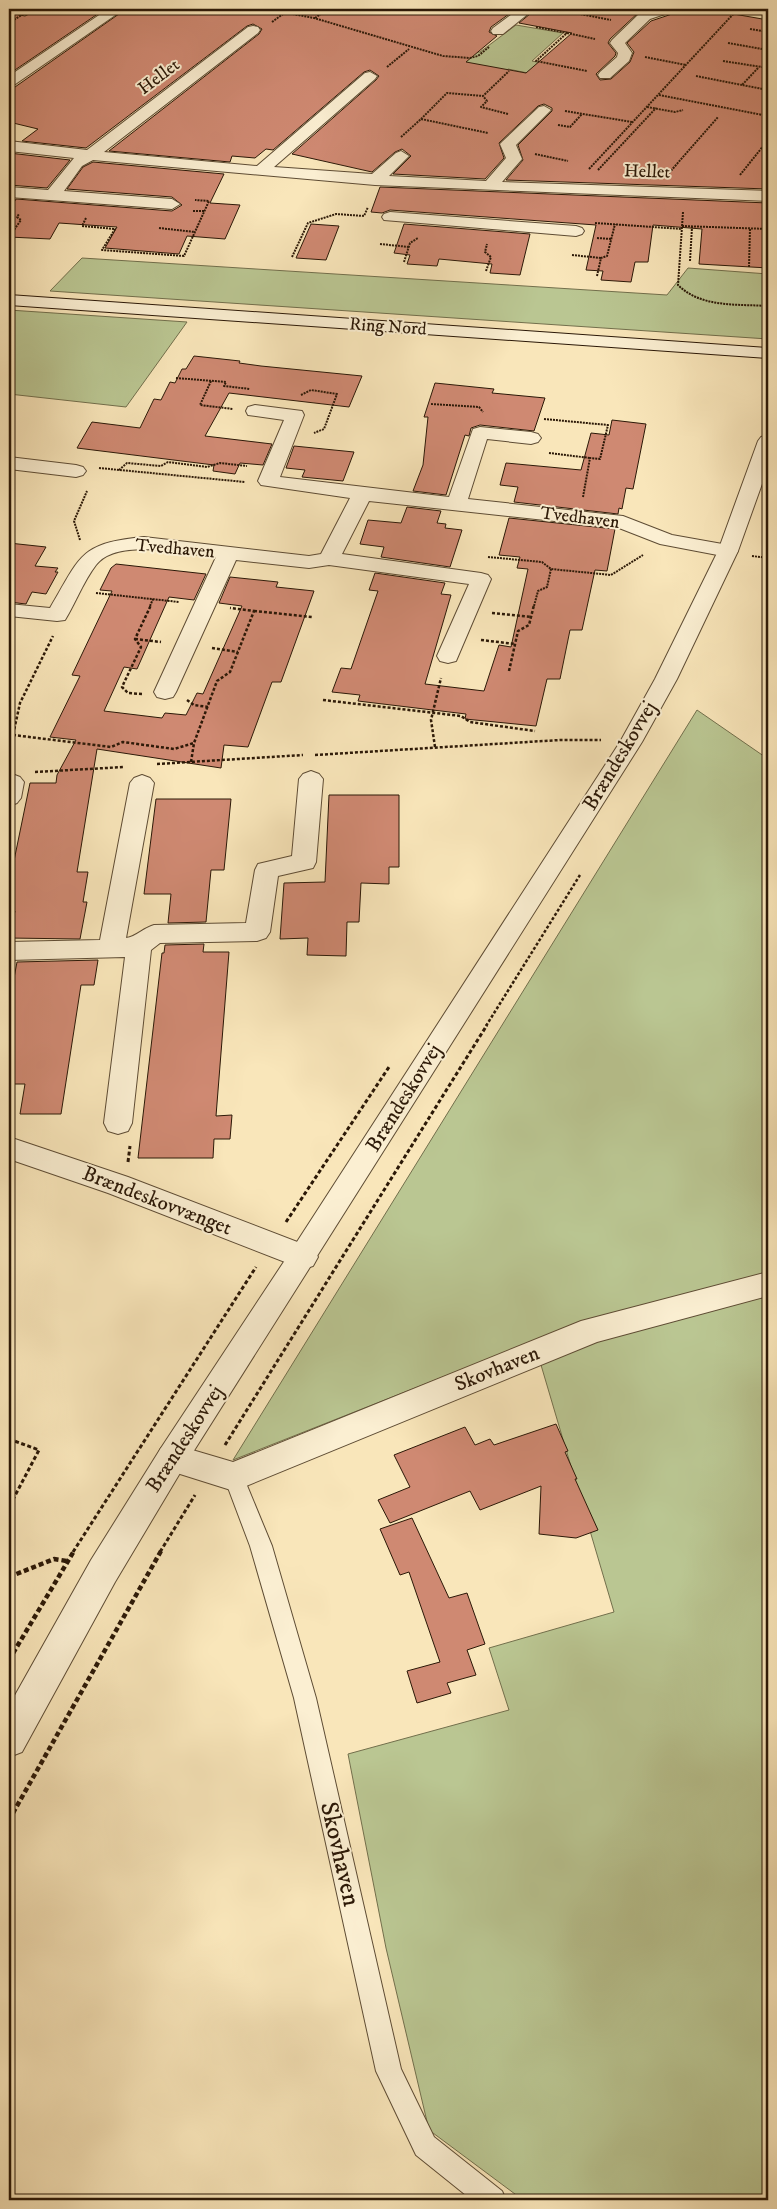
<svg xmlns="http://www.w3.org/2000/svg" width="777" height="2209" viewBox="0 0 777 2209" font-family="'IM FELL DW Pica',serif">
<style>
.green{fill:#bac692;stroke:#726f4c}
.building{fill:#cf8972;stroke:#2b1807}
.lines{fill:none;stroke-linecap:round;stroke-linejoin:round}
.service-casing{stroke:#5e4c34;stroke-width:2}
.minor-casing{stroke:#5e4c34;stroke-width:2}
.tertiary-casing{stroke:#5e4c34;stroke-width:2}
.secondary-casing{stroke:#2b1807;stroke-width:2}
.path-far3{stroke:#2b1807;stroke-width:2;stroke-dasharray:2 1;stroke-linecap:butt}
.path-far2{stroke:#2b1807;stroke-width:2.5;stroke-dasharray:3 2;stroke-linecap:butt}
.path-far1{stroke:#2b1807;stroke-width:3;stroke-dasharray:4 2.5;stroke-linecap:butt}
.path{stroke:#2b1807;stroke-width:4.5;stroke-dasharray:5 3;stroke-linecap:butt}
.service{fill:#fbefd2;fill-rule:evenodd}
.minor{fill:#fbefd2;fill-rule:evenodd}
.tertiary{fill:#fbefd2;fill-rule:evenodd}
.secondary{fill:#fbefd2;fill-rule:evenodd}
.labels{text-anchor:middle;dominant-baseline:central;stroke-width:4;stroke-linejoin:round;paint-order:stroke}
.far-street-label{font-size:18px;fill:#2b1807;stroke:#fbefd2}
.street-label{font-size:21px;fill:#2b1807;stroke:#fbefd2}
.near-street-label{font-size:25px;fill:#2b1807;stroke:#fbefd2}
</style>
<rect width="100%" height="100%" fill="#f9e6ba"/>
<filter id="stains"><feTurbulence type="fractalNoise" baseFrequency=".004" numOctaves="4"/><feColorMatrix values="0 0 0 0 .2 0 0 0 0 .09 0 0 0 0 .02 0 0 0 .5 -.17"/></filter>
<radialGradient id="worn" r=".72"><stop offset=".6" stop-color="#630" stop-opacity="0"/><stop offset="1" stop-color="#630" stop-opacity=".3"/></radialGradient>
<!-- green -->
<g class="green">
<path d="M257,9H298L470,52H480L516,25L563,33L532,61L589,73L557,79L508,69L475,100L340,30Z"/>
<path d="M82,258L667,295L688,268L768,274V339L50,291Z"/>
<path d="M9,310L187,322L126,407L9,394Z"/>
<path d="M697,710L768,759V1276L577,1324L233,1460Z"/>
<path d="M768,1295V2200H523L429,2130L386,1948L348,1754L509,1710L489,1648L614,1612L541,1365L614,1332Z"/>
</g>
<!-- building -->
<g class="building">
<path d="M39,9H105L9,74V13L25,16Z"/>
<path d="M126,9H516L491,27L489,32L497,36L466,62L526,73L572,33L519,23L536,9H647L639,12L610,39L608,43L616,53L615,56L596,74L600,80L611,79L630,62L634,52L627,43L651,21L672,14L675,9H705L768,20V189L506,180L523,160L518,145L552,111V108L544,104L538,106L499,143L504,158L485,179L393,174L411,156L402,149L395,152L372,172L292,154L376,80L379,76L370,70L364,72L273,150L266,149L255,158L232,156L230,162L109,151L259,34L262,29L253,24L247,26L86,148L22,141L38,129L9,122V88L15,87Z"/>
<path d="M9,153L70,160L47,188L9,185Z"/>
<path d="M93,162L224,174L210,203L240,205L225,239L187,236L179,254L105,248L117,227L59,223L50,239L9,237V211L16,199L172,211L182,205L172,197L67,189L83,167Z"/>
<path d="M380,187L768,203V268L699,264L702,229L653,225L648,262H635L631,282L601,280L603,271L586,270L596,225L390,210L382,213L371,212Z"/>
<path d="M311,224L339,226L326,260L296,258Z"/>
<path d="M404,224L530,234L520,275L490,273L492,264L439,259L437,266L407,264L410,255L394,253Z"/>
<path d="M194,356L240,361L239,363L261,366L362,376L349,407L229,393L205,436L272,444L263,465L240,463L235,474L213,471L214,465L77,448L92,422L140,428L154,399L161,400L170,382L175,383L182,369H186Z"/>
<path d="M435,383L494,389L492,393L545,398L534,431L480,425L471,428L469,436L465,435L446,495L413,491L423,465L428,417H424Z"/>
<path d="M612,420L646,424L633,489L626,488L622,509L619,508L618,514L514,502L518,487L500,485L506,463L581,470L591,433L609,435Z"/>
<path d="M294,446L354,452L343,481L302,477L305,470L286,468Z"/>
<path d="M407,507L441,511L437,523L446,524L445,528L462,530L450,567L381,557L384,547L360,544L368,520L401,523Z"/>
<path d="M509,518L615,529L607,571L595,570L582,630H570L560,679H547L536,726L465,719L466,714L358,701L360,695L332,692L341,668L351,669L378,591L369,590L375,573L445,583L441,594L451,595L425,684L484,691L499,645L511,647L528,569L517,568L520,557L499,555Z"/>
<path d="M9,543L46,547L35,566L58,568L55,572H58L46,594L32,592L26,604L9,602Z"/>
<path d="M116,564L206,574L194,600L169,597L137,669L124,667L104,711L162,718L165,713L186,715L197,693L203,694L242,606L219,603L230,577L278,582L276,587L314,591L281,682H272L248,747L224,745L221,768L97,749L77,872H88L83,902H87L80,939L9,938L15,911H9V885L30,783H56L57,775L76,740L50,737L80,676L72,675L112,591L100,590L111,568Z"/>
<path d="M329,795H399V867H389V884L361,883L359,922H347L346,956L307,955L308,938L280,939L284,883L325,882Z"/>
<path d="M156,799H231L224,870H211L206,922L168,923L171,894H144Z"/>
<path d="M204,944L203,952H229L216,1116L232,1115L230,1139H214L213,1158H138L162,953H164L165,945Z"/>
<path d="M98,960L94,985H81L61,1114H20L25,1084H9V1005L17,962Z"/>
<path d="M556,1424L568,1451L565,1452L577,1479H575L598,1530L576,1538L539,1534L541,1486L480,1510L470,1491L390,1523L378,1500L410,1487L394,1455L465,1427L475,1445L490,1439L494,1445Z"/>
<path d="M412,1518L449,1598L467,1593L485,1644L467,1650L476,1675L447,1683L451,1693L417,1703L407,1671L440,1662L409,1572L400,1575L380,1529Z"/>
</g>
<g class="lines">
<defs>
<path id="service" d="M234,1468L241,1471L272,1546L316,1698L401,2069L434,2137L502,2191L506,2200H472L416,2155L376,2071L294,1698L250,1546L224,1477L227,1471Z"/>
<g id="minor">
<path d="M108,9H124L14,85L9,86V76Z"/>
<path d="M519,9H534L503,34H493L491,31L493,28Z"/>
<path d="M653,9H673L671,12L650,19L625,43L632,53L629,61L610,78H600L598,75L600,72L617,57L618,53L610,43L612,40L640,13Z"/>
<path d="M253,26L258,27L260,30L258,33L104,152L257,166L365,73L370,72L377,76L375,79L274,167L372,174L396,153L401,151L409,156L389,176L486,181L506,158L500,144L503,141L539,107L544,106L551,110L516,145L522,159L502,182L768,191V201L375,185L93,160L82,166L64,191L172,199L180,204L172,209L9,197V187L48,190L74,158L9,151V141L87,150L248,27Z"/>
<path d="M390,212L576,226L582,228L584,231L582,234L576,236L384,220L382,217L384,214Z"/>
<path d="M255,405L302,411L304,415L280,477L449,497L473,429L480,427L531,432L538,434L541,438L538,442L531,444L487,439L468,499L623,516L672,535L728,545L735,547L738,551L735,555L728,557L660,544L619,528L369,501L342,554L481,573L488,575L491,579L456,661L448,663L440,661L437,656L469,584L329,565L309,568L236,560L176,692L173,697L165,699L157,697L154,692L216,557C186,554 117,537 96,565C83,582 76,602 65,620L57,621L9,616V604L50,608C81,556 79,543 144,537L309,556L321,554L350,498L261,485L258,481L284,420L248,415L246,411L248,407Z"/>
<path d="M9,457L76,465L83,467L86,471L83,475L76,477L9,469Z"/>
<path d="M311,771L319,774L323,779L316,862L313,868L278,876L270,932L266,938L257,941L160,943L151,950L132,1123L128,1131L118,1134L108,1131L104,1123L125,957L9,960V942L100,940L130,783L134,778L142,775L150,778L154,783L126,938C136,937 143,928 154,925L246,923L255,870L258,864L292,856L299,779L303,774Z"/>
<path d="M12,774L20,777L24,782L21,798L17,803L9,806V775Z"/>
<path d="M9,1137L128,1177L313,1248L318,1257L313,1266L303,1269L108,1193L9,1159Z"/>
<path d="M768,1272V1296L597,1342L234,1491L161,1468L156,1458L161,1448L172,1444L233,1462L581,1321Z"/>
</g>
<path id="tertiary" d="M768,435V467L738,551L677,679L642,742L183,1468L115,1582L22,1752L9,1757V1706L91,1560L161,1448L293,1248L620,742L655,679L718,551L758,441L761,437Z"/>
<path id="secondary" d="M9,295L768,348V358L9,305Z"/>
</defs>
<!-- service casing -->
<use href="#service" class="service-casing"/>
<!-- minor casing -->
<use href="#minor" class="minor-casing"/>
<!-- tertiary casing -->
<use href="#tertiary" class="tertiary-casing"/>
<!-- secondary casing -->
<use href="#secondary" class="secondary-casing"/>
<!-- path-far3 -->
<g class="path-far3">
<path d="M266,9L314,18L443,56L470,58L478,56L489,47"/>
<path d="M554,9L611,20"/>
<path d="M9,12L22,14"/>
<path d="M315,18L328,9"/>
<path d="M272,22L283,14"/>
<path d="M9,23L31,9"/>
<path d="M536,27L567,33L536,61L587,71"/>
<path d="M750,29L768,32"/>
<path d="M567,33L595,39"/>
<path d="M728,43L768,50"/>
<path d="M645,57L686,65"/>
<path d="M723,61L768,68"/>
<path d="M387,67L409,49"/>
<path d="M758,68L742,85L768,90"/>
<path d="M696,76L742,85"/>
<path d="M659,95L768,116"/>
<path d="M647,107L675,112L683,110"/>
<path d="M565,111L632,122"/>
<path d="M508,114L481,107L487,101L483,96L509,71"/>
<path d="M421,119L447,93L483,96"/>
<path d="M558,125L570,127L582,114"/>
<path d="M401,137L421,119L488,133"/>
<path d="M535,154L568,161"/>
<path d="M589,169L737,10L745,9"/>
<path d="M598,170L656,108"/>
<path d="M669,173L718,117"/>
<path d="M740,175L768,140"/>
<path d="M193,211H205"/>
<path d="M683,212L678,285C701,308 738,304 768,306"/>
<path d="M86,218L82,226L115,229L102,250L184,256L209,201L195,200"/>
<path d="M595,223L682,229"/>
<path d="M682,226L768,229"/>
<path d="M159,228L195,232"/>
<path d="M9,237L21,220L17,217L19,214"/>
<path d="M597,238L611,239"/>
<path d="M380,244L409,247"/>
<path d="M572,255L601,258"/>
<path d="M292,257L308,223L336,214L364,216L368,207"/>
<path d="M690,261L692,227"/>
<path d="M404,262L410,243L418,238"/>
<path d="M749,267L750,228"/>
<path d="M486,271L491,257L485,252L487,244"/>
<path d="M597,276L601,258L607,256L615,224"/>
<path d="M176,378L226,382L224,386L250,389"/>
<path d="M211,381L200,405L233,409"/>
<path d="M301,395L311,390L337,394L324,429L314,433"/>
<path d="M431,404L479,407L483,412"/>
<path d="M544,419L608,425L600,459L590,458L583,497"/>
<path d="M549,453L590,458"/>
<path d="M99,468L245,482"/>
<path d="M119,470L127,463L161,466L168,462L207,467L220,463L247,466"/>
<path d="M80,540L74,521L87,491"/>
<path d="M752,556L768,558"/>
<path d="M488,557L542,562L551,569L611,575L643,555"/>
<path d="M96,593L179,602"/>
<path d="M150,606L153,599"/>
<path d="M534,606L538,591L547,587L551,569"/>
</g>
<!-- path-far2 -->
<g class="path-far2">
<path d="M254,611L312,617"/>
<path d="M492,613L532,617"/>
<path d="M135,639L161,642"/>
<path d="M481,640L515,644"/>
<path d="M212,648L238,652"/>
<path d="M509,671L518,631L529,625L534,605"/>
<path d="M142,694L128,693L122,687L141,647L135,639L151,605"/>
<path d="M187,700L194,705L208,707"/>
<path d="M323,700L461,716L470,722L535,731"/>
<path d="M13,735L111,747L123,742L174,749L194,743"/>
<path d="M435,747L431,720L441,678"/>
<path d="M315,755L560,740H601"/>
<path d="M12,759L13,735L20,703L53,636"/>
<path d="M191,762L194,743L217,681L230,672L254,611L230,608"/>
<path d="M157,764L303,755"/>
<path d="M35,772L124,767"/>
<path d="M486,1026L580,875"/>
</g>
<!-- path-far1 -->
<g class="path-far1">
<path d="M128,1162L130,1146"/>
<path d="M286,1222L389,1067"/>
<path d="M9,1439L39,1450L9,1507"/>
<path d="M225,1445L487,1025"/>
<path d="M73,1552L256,1267"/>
<path d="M160,1552L195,1495"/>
</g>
<!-- path -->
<g class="path">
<path d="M9,1577L54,1559L67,1561"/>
<path d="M9,1660L74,1551"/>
<path d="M9,1820L161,1551"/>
</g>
<!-- service -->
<use href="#service" class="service"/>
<!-- minor -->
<use href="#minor" class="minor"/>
<!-- tertiary -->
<use href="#tertiary" class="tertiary"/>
<!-- secondary -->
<use href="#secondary" class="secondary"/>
</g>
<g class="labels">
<!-- far-street labels -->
<g class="far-street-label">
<text transform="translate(159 77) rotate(-37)">Hellet</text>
<text transform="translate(647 172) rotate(2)">Hellet</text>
<text transform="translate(388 327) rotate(4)">Ring Nord</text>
<text transform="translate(580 518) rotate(7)">Tvedhaven</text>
<text transform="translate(175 549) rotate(5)">Tvedhaven</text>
</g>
<!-- street labels -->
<g class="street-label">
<text transform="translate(620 756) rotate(-59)">Brændeskovvej</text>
<text transform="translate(404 1098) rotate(-58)">Brændeskovvej</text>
<text transform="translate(157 1201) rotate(21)">Brændeskovvænget</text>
<text transform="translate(497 1369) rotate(-22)">Skovhaven</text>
<text transform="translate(185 1439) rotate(-57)">Brændeskovvej</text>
</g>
<!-- near-street labels -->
<g class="near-street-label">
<text transform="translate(340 1854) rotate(77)">Skovhaven</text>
</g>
</g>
<!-- margin -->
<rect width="777" height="2209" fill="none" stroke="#f9e6ba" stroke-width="30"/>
<rect x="10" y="10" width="757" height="2189" fill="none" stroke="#2b1807" stroke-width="2.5"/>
<rect x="15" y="15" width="747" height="2179" fill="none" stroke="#2b1807"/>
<rect width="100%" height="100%" filter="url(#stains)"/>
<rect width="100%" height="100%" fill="url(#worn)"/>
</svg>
